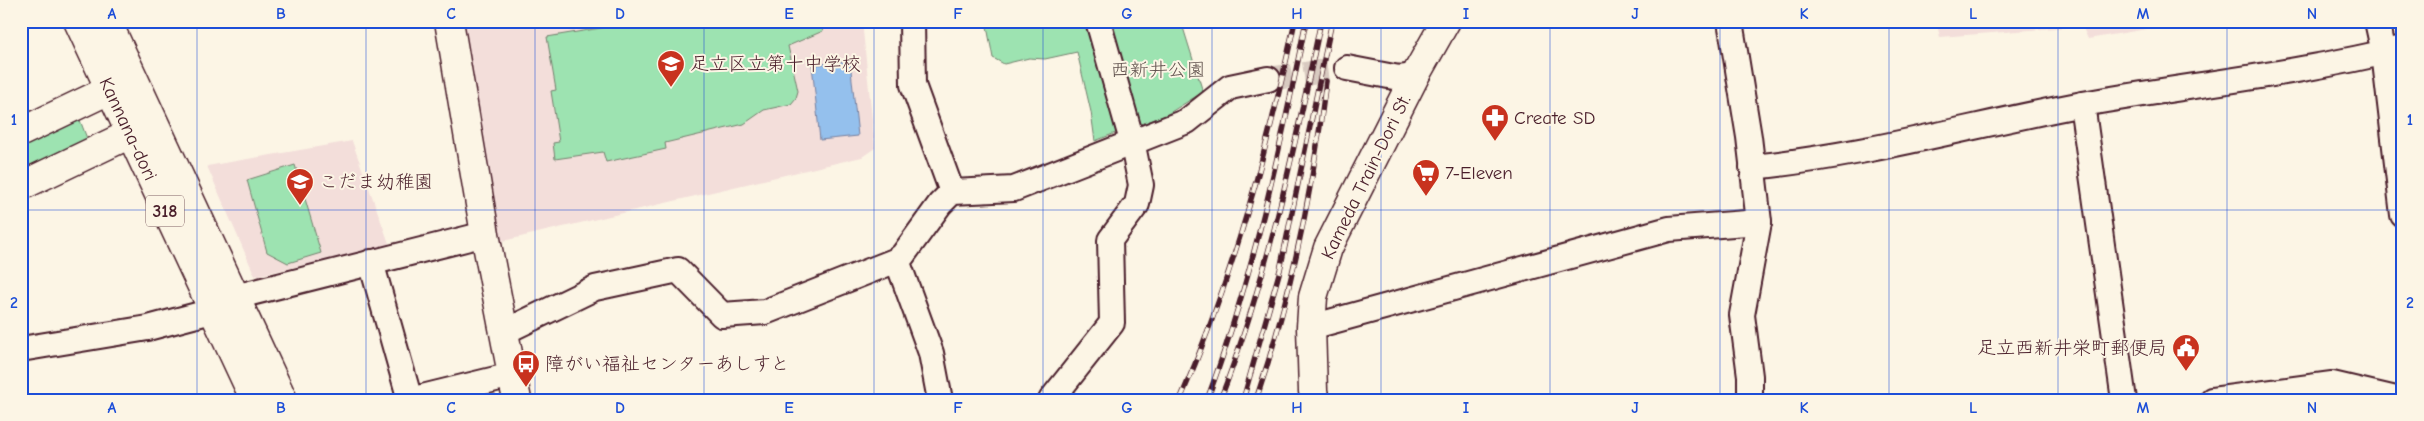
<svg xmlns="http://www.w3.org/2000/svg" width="2424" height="421" viewBox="0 0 2424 421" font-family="'Comic Neue','Klee One',sans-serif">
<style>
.built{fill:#f3deda}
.green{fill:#9de3b1;stroke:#74816e}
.water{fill:#94c0ed;stroke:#76809f}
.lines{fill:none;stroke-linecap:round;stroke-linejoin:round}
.street-tunnel{stroke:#d8cac0;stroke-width:24;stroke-dasharray:24 12;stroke-linecap:butt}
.street-casing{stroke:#4a1f2b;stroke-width:28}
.secondary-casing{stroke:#4a1f2b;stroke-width:31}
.primary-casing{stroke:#4a1f2b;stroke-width:31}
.street{stroke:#fcf5e5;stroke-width:24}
.secondary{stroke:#fcf5e5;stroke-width:28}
.primary{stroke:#fcf5e5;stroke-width:28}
.rail-casing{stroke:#4a1f2b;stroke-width:5.5}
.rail{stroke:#fcf5e5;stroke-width:4;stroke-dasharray:11;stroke-linecap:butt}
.grid{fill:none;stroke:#1d4ed8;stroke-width:1;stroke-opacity:0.55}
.labels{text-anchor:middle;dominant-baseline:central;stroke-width:4;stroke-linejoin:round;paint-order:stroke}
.shield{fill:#fcf5e5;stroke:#7f5f63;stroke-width:1}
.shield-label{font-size:18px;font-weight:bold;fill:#4a1f2b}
.poi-label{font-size:19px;fill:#4a1f2b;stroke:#fcf5e5;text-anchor:start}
.park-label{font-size:19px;fill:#5f504c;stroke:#fcf5e5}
.street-label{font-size:19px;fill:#4a1f2b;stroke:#fcf5e5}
.neatline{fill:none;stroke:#1d4ed8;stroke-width:2}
.grid-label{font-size:16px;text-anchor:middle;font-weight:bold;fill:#1d4ed8}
</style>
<rect width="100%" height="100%" fill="#fcf5e5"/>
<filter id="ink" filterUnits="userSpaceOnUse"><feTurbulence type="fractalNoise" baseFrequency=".02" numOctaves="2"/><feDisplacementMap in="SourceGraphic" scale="10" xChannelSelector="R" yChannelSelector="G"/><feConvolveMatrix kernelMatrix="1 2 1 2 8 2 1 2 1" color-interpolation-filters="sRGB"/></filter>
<g filter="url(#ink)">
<!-- built -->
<g class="built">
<path d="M463,21H862L875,148L862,157L499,242Z"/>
<path d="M1936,21H2194L2088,39L2082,26L1940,37Z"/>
<path d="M352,141L390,246L255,276L207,166Z"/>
</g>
<!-- green -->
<g class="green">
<path d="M643,21H819L823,31L788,46L798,91L796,98L791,104L764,110L744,124L665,143L666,149L606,162L603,152L555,159L553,143L559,142L551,91L556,90L547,37Z"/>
<path d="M986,21H1091L1118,132L1095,141L1091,112L1077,52L1045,59L1029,58L1004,64L993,58Z"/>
<path d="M1107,21H1181L1203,92L1166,115L1142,124L1134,121Z"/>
<path d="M78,115L88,141L21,173V141Z"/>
<path d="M295,165L321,253L288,263L267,252L247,180Z"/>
</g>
<!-- water -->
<path class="water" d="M850,61L858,136L820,140L812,65Z"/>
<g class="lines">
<!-- street-tunnel -->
<path class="street-tunnel" d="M1268,79L1347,68"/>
<defs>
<g id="street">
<path d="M912,21L913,85L952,192"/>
<path d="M1730,21L1749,137L1759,222L1742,315L1750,376V400"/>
<path d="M2377,21L2384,53L2403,215"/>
<path d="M1347,68L1399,78L1415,76"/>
<path d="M2082,104L2124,400"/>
<path d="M1752,167C1864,156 1972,125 2083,104C2189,85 2298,74 2403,48"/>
<path d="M371,262L410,400"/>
<path d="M235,297L485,234"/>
<path d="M1311,327L1669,229L1759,222"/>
<path d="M504,332L595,288L678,270L722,315L765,312L897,260"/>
<path d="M21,349L148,328L212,311"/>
<path d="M410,400L512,375"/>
<path d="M940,400L931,353L897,260L903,255L940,204L952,192L1014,189L1187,121L1230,87L1268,79"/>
<path d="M1051,400L1112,323L1110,240L1137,204L1141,185L1132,141L1098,21"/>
<path d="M2212,400L2332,384L2400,400"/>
</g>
<g id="secondary">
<path d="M449,21L485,234L517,400"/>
<path d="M21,132L130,80"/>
<path d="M21,186L151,124"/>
<path d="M1315,400L1313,391L1311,327L1313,297L1328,248L1415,76L1446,21"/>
</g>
<g id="primary">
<path d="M78,21L255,400"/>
<path d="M107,21L283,400"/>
</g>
</defs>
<!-- street casing -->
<use href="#street" class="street-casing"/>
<!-- secondary casing -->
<use href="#secondary" class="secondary-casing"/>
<!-- primary casing -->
<use href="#primary" class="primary-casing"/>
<!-- street -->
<use href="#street" class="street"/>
<!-- secondary -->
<use href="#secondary" class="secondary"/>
<!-- primary -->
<use href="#primary" class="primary"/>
<defs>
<g id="rail">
<path d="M1180,400C1233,278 1267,151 1295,21"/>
<path d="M1207,400C1253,277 1280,150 1306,21"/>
<path d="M1220,400C1268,278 1294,149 1321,21"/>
<path d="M1243,400L1280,270L1332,21"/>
<path d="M1256,400C1291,296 1313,189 1326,81"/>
</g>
</defs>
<!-- rail casing -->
<use href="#rail" class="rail-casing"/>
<!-- rail -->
<use href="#rail" class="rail"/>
</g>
</g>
<!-- grid -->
<path class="grid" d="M197,21V400M366,21V400M535,21V400M704,21V400M874,21V400M1043,21V400M1212,21V400M1381,21V400M1550,21V400M1720,21V400M1889,21V400M2058,21V400M2227,21V400M21,210H2403"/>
<!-- icons -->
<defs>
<symbol id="school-pin" viewBox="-11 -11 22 30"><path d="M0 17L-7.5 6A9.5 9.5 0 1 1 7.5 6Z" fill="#c8321e" stroke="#fcf5e5"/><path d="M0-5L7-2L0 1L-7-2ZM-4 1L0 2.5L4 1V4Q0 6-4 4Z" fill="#fff"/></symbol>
<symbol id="pharmacy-pin" viewBox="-11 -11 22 30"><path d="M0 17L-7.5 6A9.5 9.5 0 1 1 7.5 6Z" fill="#c8321e" stroke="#fcf5e5"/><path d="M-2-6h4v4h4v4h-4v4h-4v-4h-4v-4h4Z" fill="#fff"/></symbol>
<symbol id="supermarket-pin" viewBox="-11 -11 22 30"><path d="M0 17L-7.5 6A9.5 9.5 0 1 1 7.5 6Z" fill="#c8321e" stroke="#fcf5e5"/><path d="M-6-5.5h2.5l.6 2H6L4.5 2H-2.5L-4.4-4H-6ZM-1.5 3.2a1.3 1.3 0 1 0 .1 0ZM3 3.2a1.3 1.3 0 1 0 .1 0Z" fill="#fff"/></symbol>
<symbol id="civic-pin" viewBox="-11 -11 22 30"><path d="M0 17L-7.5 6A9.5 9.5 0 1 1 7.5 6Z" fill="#c8321e" stroke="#fcf5e5"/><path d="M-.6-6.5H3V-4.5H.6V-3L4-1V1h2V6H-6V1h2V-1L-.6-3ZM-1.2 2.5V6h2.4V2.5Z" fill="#fff"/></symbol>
<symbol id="bus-pin" viewBox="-11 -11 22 30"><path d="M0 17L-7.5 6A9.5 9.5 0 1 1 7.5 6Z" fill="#c8321e" stroke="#fcf5e5"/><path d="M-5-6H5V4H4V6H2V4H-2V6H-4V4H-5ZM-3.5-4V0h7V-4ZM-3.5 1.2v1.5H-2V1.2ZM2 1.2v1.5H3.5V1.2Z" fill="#fff"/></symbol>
</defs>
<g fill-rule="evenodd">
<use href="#school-pin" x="655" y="48" width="32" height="43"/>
<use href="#pharmacy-pin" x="1479" y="102" width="32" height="43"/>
<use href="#supermarket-pin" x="1410" y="157" width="32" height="43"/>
<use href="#school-pin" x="284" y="166" width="32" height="43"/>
<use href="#civic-pin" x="2170" y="332" width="32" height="43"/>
<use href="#bus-pin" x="510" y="348" width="32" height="43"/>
</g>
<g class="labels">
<!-- shield labels -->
<rect class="shield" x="146" y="195.5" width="38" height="31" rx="4"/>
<g class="shield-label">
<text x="165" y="211">318</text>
</g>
<!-- poi labels -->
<g class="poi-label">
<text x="690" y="64">足立区立第十中学校</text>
<text x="1514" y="118">Create SD</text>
<text x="1445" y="173">7-Eleven</text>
<text x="319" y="182">こだま幼稚園</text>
<text x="2167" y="348" text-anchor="end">足立西新井栄町郵便局</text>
<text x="545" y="364">障がい福祉センターあしすと</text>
</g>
<!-- park labels -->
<g class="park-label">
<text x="1158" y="70">西新井公園</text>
</g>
<!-- street labels -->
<g class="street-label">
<text transform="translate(128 129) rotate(65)">Kannana-dori</text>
<text transform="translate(1366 177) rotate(-64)">Kameda Train-Dori St.</text>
</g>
</g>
<!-- margin -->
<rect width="2424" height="421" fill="none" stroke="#fcf5e5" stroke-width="55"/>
<rect x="28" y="28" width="2368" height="366" class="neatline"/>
<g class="grid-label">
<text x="112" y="19">A</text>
<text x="281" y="19">B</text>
<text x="451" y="19">C</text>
<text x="620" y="19">D</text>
<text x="789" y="19">E</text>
<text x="958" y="19">F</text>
<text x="1127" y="19">G</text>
<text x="1297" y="19">H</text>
<text x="1466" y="19">I</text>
<text x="1635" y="19">J</text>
<text x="1804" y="19">K</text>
<text x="1973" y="19">L</text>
<text x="2143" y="19">M</text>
<text x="2312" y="19">N</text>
<text x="14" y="125">1</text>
<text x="2410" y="125">1</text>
<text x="14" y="308">2</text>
<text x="2410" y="308">2</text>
<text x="112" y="413">A</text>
<text x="281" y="413">B</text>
<text x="451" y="413">C</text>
<text x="620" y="413">D</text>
<text x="789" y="413">E</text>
<text x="958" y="413">F</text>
<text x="1127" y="413">G</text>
<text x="1297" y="413">H</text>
<text x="1466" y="413">I</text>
<text x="1635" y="413">J</text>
<text x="1804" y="413">K</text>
<text x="1973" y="413">L</text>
<text x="2143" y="413">M</text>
<text x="2312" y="413">N</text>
</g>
</svg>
